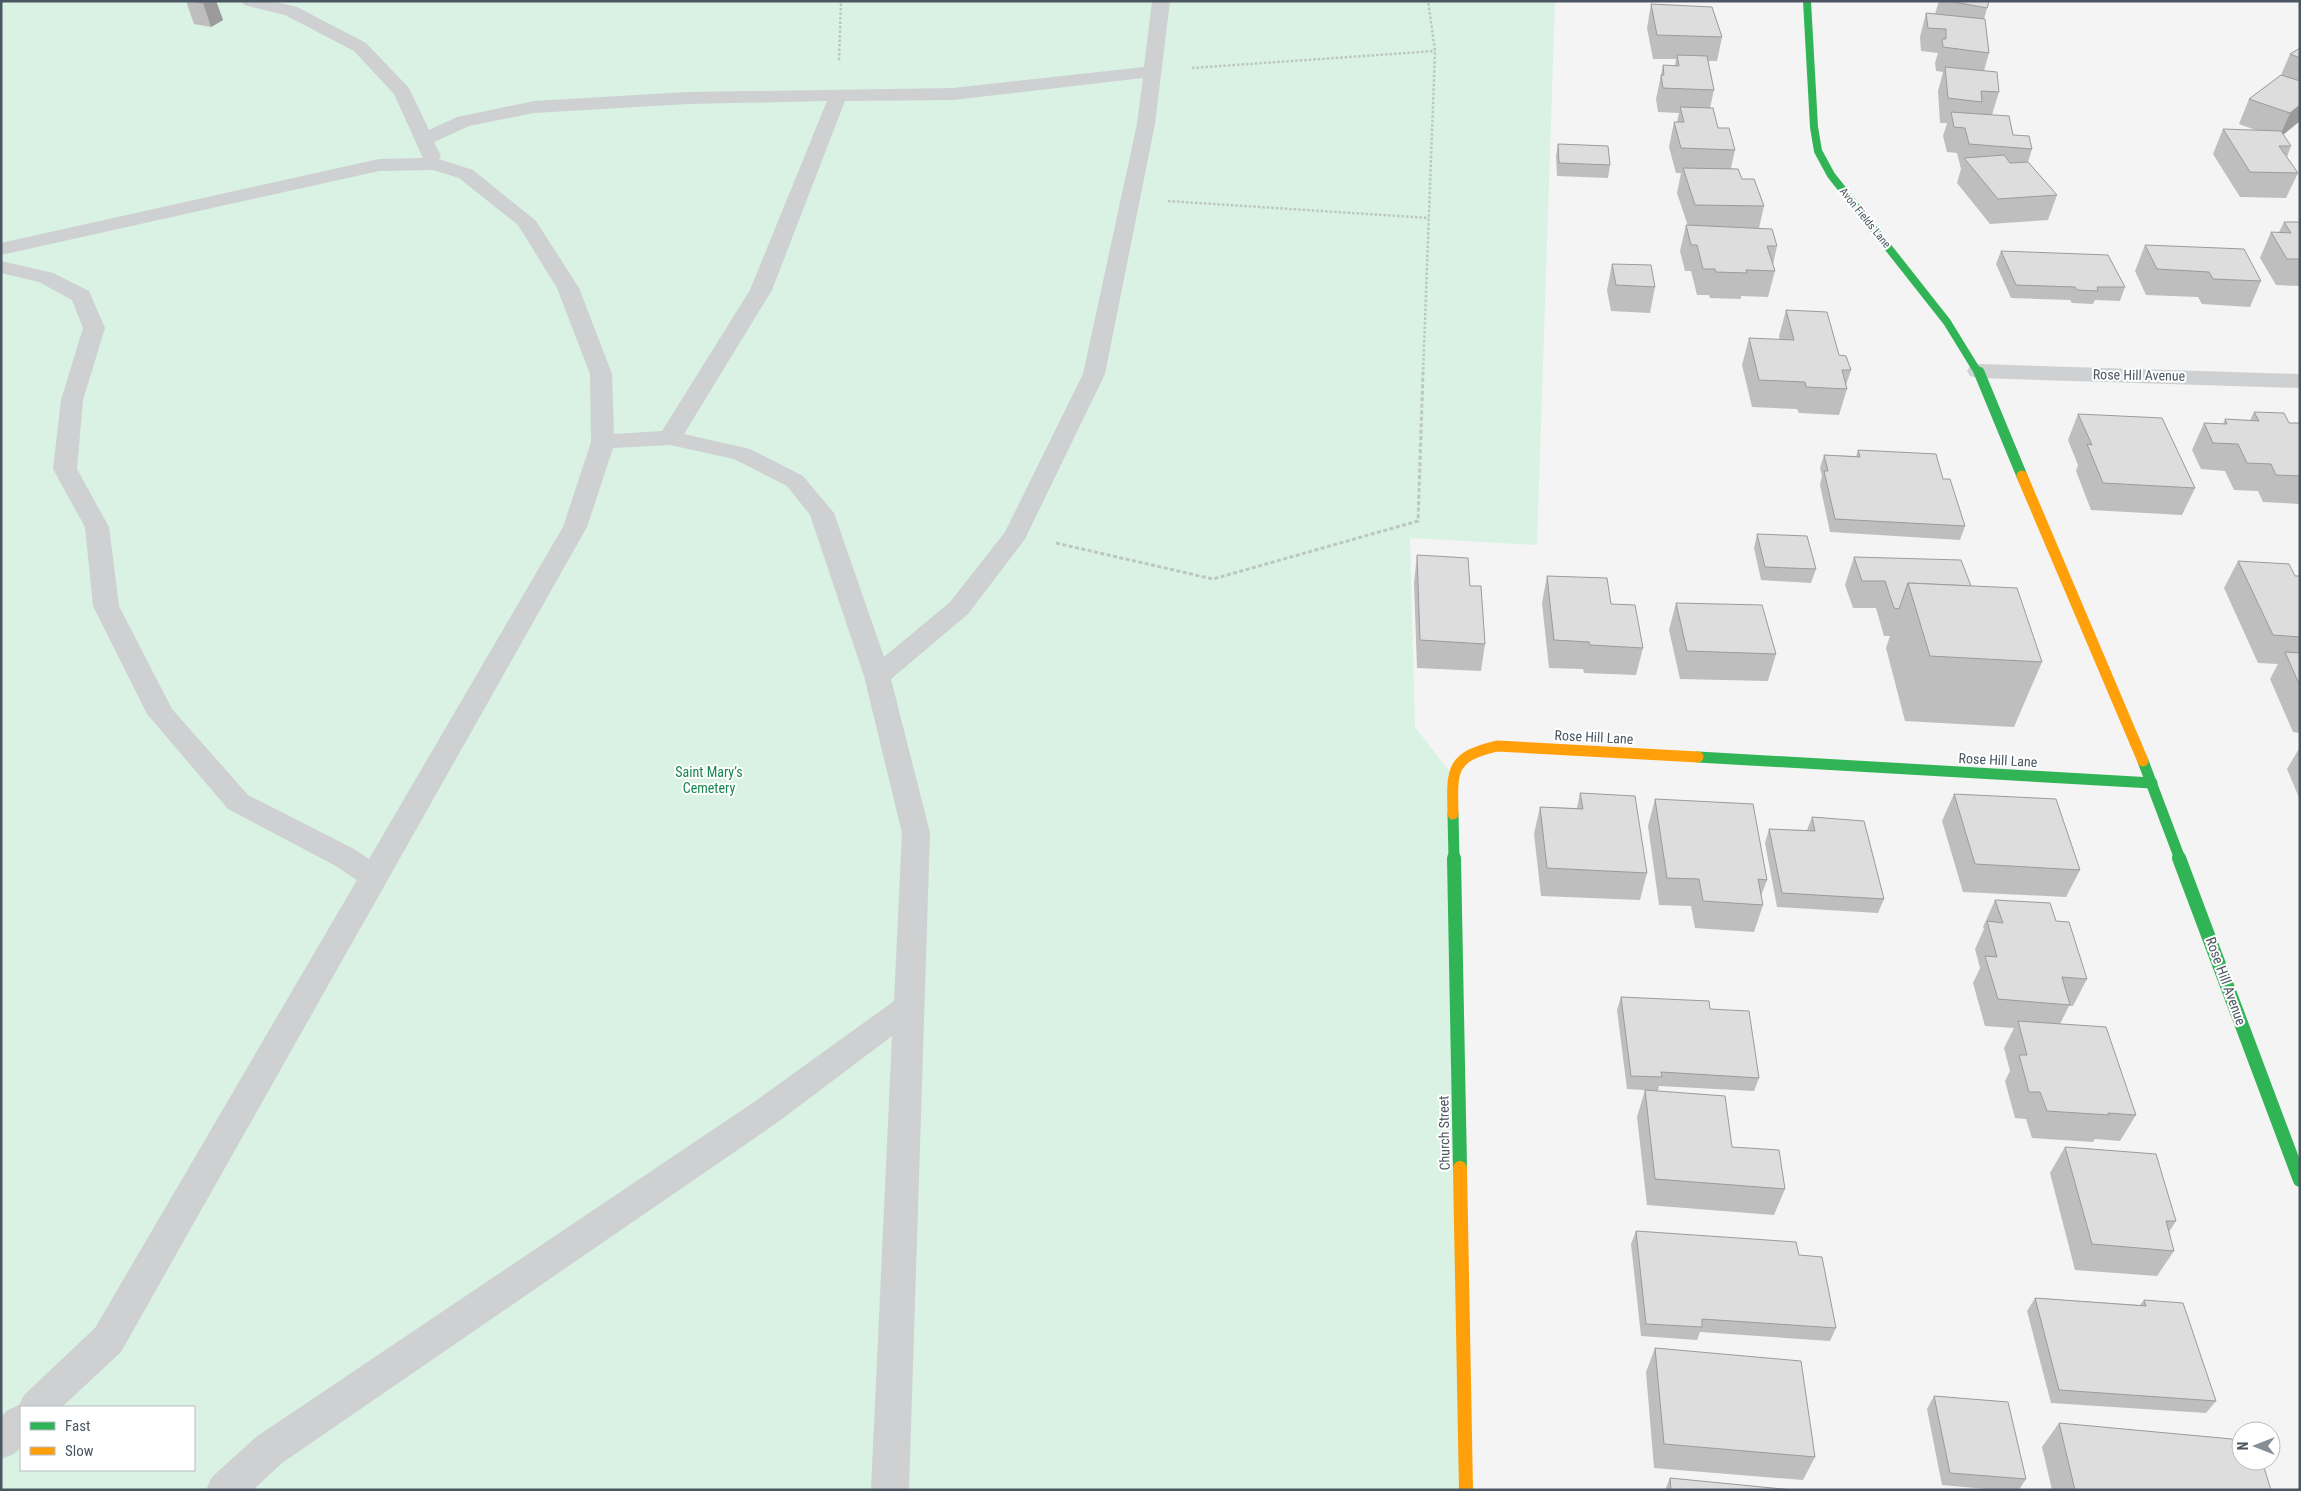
<svg xmlns="http://www.w3.org/2000/svg" width="2301" height="1491" viewBox="0 0 2301 1491" font-family="'Roboto Condensed',sans-serif">
<style>
.green{fill:#d9f2e3;fill-rule:evenodd}
.lines{fill:none;stroke-linecap:round;stroke-linejoin:round}
.path-far1{stroke:#bcc7c4;stroke-width:2.5;stroke-dasharray:2.5 2;stroke-linecap:butt}
.path{stroke:#bcc7c4;stroke-width:3;stroke-dasharray:4 2.5;stroke-linecap:butt}
.lane{fill:#ced0d2;fill-rule:evenodd}
.street{fill:#ced0d2;fill-rule:evenodd}
.fast-far2{stroke:#30b455;stroke-width:8}
.fast-far1{stroke:#30b455;stroke-width:11}
.fast{stroke:#30b455;stroke-width:14}
.slow-far1{stroke:#ff9f0a;stroke-width:11}
.slow{stroke:#ff9f0a;stroke-width:14}
.wall{fill:#bebebf}
.shaded-wall{fill:#9b9b9b}
.building{fill:#ddddde;stroke:#9b9b9b}
.labels{text-anchor:middle;dominant-baseline:central;stroke-width:4;stroke-linejoin:round;paint-order:stroke}
.far-street-label{font-size:11px;fill:#4a5661;stroke:#fff}
.street-label{font-size:14px;fill:#4a5661;stroke:#fff}
.park-label{font-size:14px;fill:#17864f;stroke:#fff}
</style>
<rect width="100%" height="100%" fill="#f4f4f4"/>
<!-- green -->
<path class="green" d="M1,1H1555L1537,545L1410,538L1415,727L1452,775L1466,1490H1ZM21,1407H194V1470H21Z"/>
<g class="lines">
<!-- path-far1 -->
<g class="path-far1">
<path d="M839,60L841,1"/>
<path d="M1192,68L1435,51"/>
<path d="M1168,201L1429,218"/>
<path d="M1423,374L1435,51L1428,1"/>
</g>
<!-- path -->
<path class="path" d="M1056,543L1213,579L1418,521L1423,372"/>
<!-- lane -->
<path class="lane" d="M242,1H272L297,7L366,43L409,88L429,130L457,117L534,101L688,92L953,88L1144,67L1152,1H1170L1155,124L1105,374L1025,539L968,614L891,679L930,833L909,1490H871L892,1036L778,1122L282,1463L253,1490H206L212,1477L256,1437L754,1102L894,1001L902,833L864,676L810,515L787,486L734,459L670,445L613,448L587,527L121,1352L62,1407H21V1447L14,1454L1,1459V1416L8,1410L19,1405L24,1395L95,1328L357,880L334,865L228,809L147,714L93,606L85,527L53,469L61,400L83,328L72,300L39,282L1,273V261L53,273L89,291L105,328L83,400L77,469L109,527L119,606L172,709L248,795L354,849L369,859L563,527L591,442L590,374L557,288L518,225L459,178L433,170L379,171L1,255V243L379,159L423,158L394,94L354,51L285,15L244,5ZM1143,78L1137,124L1083,374L1005,532L950,602L884,657L834,513L803,476L750,449L684,434L772,290L845,101L953,100ZM827,101L750,290L662,431L614,434L612,374L579,288L536,221L473,170L439,159L441,156L434,142L469,126L534,113L688,104Z"/>
<!-- street -->
<path class="street" d="M1978,364L2300,374V388L1978,378L1970,376L1967,371L1970,366Z"/>
<!-- fast-far2 -->
<path class="fast-far2" d="M1807,1L1814,127L1818,151L1831,175L1947,322L1979,374"/>
<!-- fast-far1 -->
<g class="fast-far1">
<path d="M1979,372L2022,476"/>
<path d="M1698,757L2152,783"/>
<path d="M2143,761L2180,859"/>
<path d="M1453,814L1454,859"/>
</g>
<!-- fast -->
<g class="fast">
<path d="M1454,858L1460,1168"/>
<path d="M2179,858L2300,1180"/>
</g>
<!-- slow-far1 -->
<g class="slow-far1">
<path d="M2022,476L2143,761"/>
<path d="M1453,814C1452,770 1450,757 1497,746L1698,757"/>
</g>
<!-- slow -->
<path class="slow" d="M1460,1168L1466,1490"/>
</g>
<!-- wall -->
<g class="wall">
<path d="M186,1H216L223,20L211,27L194,24Z"/>
<path d="M1939,1H1989L1984,19L1989,53L1984,71L1999,92L1992,115L2013,135L2032,149L2028,162L2057,195L2048,220L1990,224L1957,183L1961,169L1957,153L1947,152L1943,136L1947,123H1940L1938,91L1943,72L1936,71L1935,63L1938,53L1921,51L1920,37L1926,13L1935,14Z"/>
<path d="M1651,4L1722,37L1717,61H1708L1714,90L1710,108L1718,128L1735,150L1731,168L1742,179L1764,206L1759,228L1777,246L1773,265L1775,271L1768,297L1741,296V299L1710,298L1709,295H1697L1691,271H1685L1680,251L1686,225L1688,226L1677,193L1681,173H1676L1669,147L1674,122H1677L1679,113L1658,112L1656,99L1663,65H1675L1676,59H1653L1647,28Z"/>
<path d="M2300,48V121L2283,135L2291,146L2287,157L2298,173L2286,198L2240,197L2213,154L2223,129L2258,131L2239,124L2249,99L2281,75L2290,54Z"/>
<path d="M1558,144L1610,165L1608,178L1557,176L1556,156Z"/>
<path d="M2284,222H2300V286L2276,285L2260,258L2271,232H2279Z"/>
<path d="M2145,245L2261,281L2250,307L2202,304L2198,297L2146,295L2135,271Z"/>
<path d="M2001,251L2125,287L2120,301L2095,300L2093,304L2072,303L2070,300L2011,298L1996,264Z"/>
<path d="M1612,264L1655,287L1650,313L1611,311L1607,290Z"/>
<path d="M1786,310L1839,355L1851,370L1846,385L1847,389L1839,415L1799,413L1797,409L1752,407L1742,365L1749,338L1780,340L1779,336Z"/>
<path d="M2254,412L2289,423L2300,425V504L2263,502L2258,491L2234,490L2225,471L2201,469L2192,450L2204,423L2223,424L2225,419L2250,420Z"/>
<path d="M2078,414L2195,488L2182,515L2091,510L2076,471L2078,465L2068,440Z"/>
<path d="M1858,450L1943,479L1965,526L1960,540L1830,532L1820,485L1822,476L1820,468L1824,455L1856,456Z"/>
<path d="M1757,534L1816,569L1811,583L1761,580L1754,548Z"/>
<path d="M1417,555L1470,586L1485,644L1481,671L1417,668L1414,583Z"/>
<path d="M1854,557L1971,586L2042,662L2014,727L1905,721L1886,648L1890,636H1884L1876,608H1853L1845,585Z"/>
<path d="M2238,561L2295,576H2300V733L2293,732L2270,679L2278,664L2258,663L2224,588Z"/>
<path d="M1547,576L1611,604L1643,648L1636,675L1584,673L1583,669L1549,668L1542,603Z"/>
<path d="M1676,603L1776,654L1768,681L1680,679L1669,630Z"/>
<path d="M2300,747V800L2287,769Z"/>
<path d="M1580,793L1647,873L1640,900L1541,896L1534,834L1540,807L1577,808Z"/>
<path d="M1954,794L2080,870L2066,897L1963,892L1942,821Z"/>
<path d="M1655,799L1767,880L1761,896L1763,905L1754,932L1695,928L1691,906L1659,905L1648,826Z"/>
<path d="M1812,817L1884,899L1878,913L1777,907L1765,843L1769,829L1807,830Z"/>
<path d="M1995,900L2056,921L2087,979L2073,1006H2069L2060,1024L2136,1115L2120,1141L2095,1139L2093,1142L2032,1138L2026,1119L2015,1118L2005,1081L2010,1071L2004,1048L2014,1028L1985,1026L1973,983L1980,968L1975,949L1984,929L1983,927Z"/>
<path d="M1621,997L1710,1009L1759,1078L1754,1091L1659,1086L1658,1091L1627,1089L1617,1010Z"/>
<path d="M1645,1090L1732,1147L1785,1189L1774,1215L1647,1205L1637,1117Z"/>
<path d="M2065,1147L2176,1221L2169,1232L2174,1251L2157,1276L2075,1270L2050,1173Z"/>
<path d="M1636,1231L1799,1255L1836,1328L1830,1341L1700,1332L1697,1340L1641,1336L1631,1244Z"/>
<path d="M2035,1298L2140,1305L2144,1300L2216,1401L2206,1413L2051,1403L2027,1311Z"/>
<path d="M1655,1348L1815,1457L1803,1480L1654,1468L1646,1372Z"/>
<path d="M1934,1396L2026,1479L2019,1490H1997L1942,1485L1927,1409Z"/>
<path d="M2059,1423L2235,1445L2271,1490H2052L2042,1447Z"/>
<path d="M1670,1478L1793,1490H1665Z"/>
</g>
<!-- shaded-wall -->
<g class="shaded-wall">
<path d="M206,1H216L223,20L211,27L203,3Z"/>
<path d="M2300,105V121L2279,138L2290,113Z"/>
</g>
<!-- building -->
<g class="building">
<path d="M191,1H206L203,3Z"/>
<path d="M1949,1H1989L1987,8Z"/>
<path d="M1651,4L1712,7L1722,37L1657,35Z"/>
<path d="M1926,13L1985,19L1989,53L1943,47L1942,39H1946V29L1928,28Z"/>
<path d="M2300,48V58L2290,54Z"/>
<path d="M1677,55L1707,56L1714,90L1663,88L1661,75H1664L1663,65L1679,66Z"/>
<path d="M1945,67L1997,72L1999,92L1981,91L1982,102L1948,98Z"/>
<path d="M2281,75L2300,81V105L2290,113L2249,99Z"/>
<path d="M1680,107L1713,108L1718,128H1729L1735,150L1681,148L1674,122H1684Z"/>
<path d="M1951,112L2009,116L2013,135L2029,136L2032,149L1969,144L1965,128L1954,127Z"/>
<path d="M2223,129L2281,131L2291,146H2279L2298,173L2250,172Z"/>
<path d="M1558,144L1608,146L1610,165L1559,163Z"/>
<path d="M2004,155L2010,163L2028,162L2057,195L1998,199L1964,158Z"/>
<path d="M1683,168L1738,169L1742,179H1754L1764,206L1695,205Z"/>
<path d="M2284,222H2300V259H2287L2271,232L2291,233Z"/>
<path d="M1686,225L1772,229L1777,246H1767L1775,271L1746,270L1747,273L1716,272L1715,269H1703L1697,245H1691Z"/>
<path d="M2145,245L2244,249L2261,281L2213,279L2209,272L2157,269Z"/>
<path d="M2001,251L2108,255L2125,287H2097L2098,291L2077,290L2075,287L2016,285Z"/>
<path d="M1612,264L1651,265L1655,287L1616,285Z"/>
<path d="M1786,310L1827,312L1839,355L1846,356L1851,370H1842L1847,389L1806,387L1805,382L1759,380L1749,338L1794,340Z"/>
<path d="M2254,412L2284,413L2289,423H2299L2300,425V476L2276,475L2271,464L2247,463L2238,444L2213,443L2204,423L2227,424L2225,419L2259,421Z"/>
<path d="M2078,414L2162,418L2195,488L2103,483L2087,444L2092,445Z"/>
<path d="M1858,450L1936,454L1943,479H1950L1965,526L1835,519L1824,471H1828L1824,455L1860,457Z"/>
<path d="M1757,534L1807,536L1816,569L1765,567Z"/>
<path d="M1417,555L1468,558L1470,586H1481L1485,644L1420,640Z"/>
<path d="M1854,557L1961,560L1971,586L1908,583L1899,609L1894,608L1885,581H1862Z"/>
<path d="M2238,561L2289,564L2295,576H2300V637L2273,635Z"/>
<path d="M1547,576L1607,578L1611,604L1635,605L1643,648L1590,645L1589,642L1554,640Z"/>
<path d="M1908,583L2017,588L2042,662L1930,656Z"/>
<path d="M1676,603L1762,605L1776,654L1687,651Z"/>
<path d="M2285,652L2300,653V686Z"/>
<path d="M1580,793L1635,796L1647,873L1547,868L1540,807L1583,809Z"/>
<path d="M1954,794L2056,799L2080,870L1975,864Z"/>
<path d="M1655,799L1753,804L1767,880L1758,879L1763,905L1703,901L1699,879L1667,878Z"/>
<path d="M1812,817L1864,821L1884,899L1782,893L1769,829L1815,831Z"/>
<path d="M1995,900L2050,903L2056,921L2069,922L2087,979L2062,977L2070,1005L1998,999L1985,956L1997,957L1987,921L2003,923Z"/>
<path d="M1621,997L1709,1001L1710,1009L1749,1011L1759,1078L1661,1072L1662,1077L1631,1076Z"/>
<path d="M2018,1021L2106,1027L2136,1115L2108,1113L2109,1115L2047,1111L2040,1092H2029L2019,1055H2027Z"/>
<path d="M1645,1090L1725,1096L1732,1147L1779,1150L1785,1189L1655,1179Z"/>
<path d="M2065,1147L2156,1154L2176,1221H2166L2174,1251L2092,1244Z"/>
<path d="M1636,1231L1796,1242L1799,1255L1822,1257L1836,1328L1702,1319V1327L1646,1324Z"/>
<path d="M2035,1298L2146,1306L2144,1300L2183,1303L2216,1401L2059,1390Z"/>
<path d="M1655,1348L1801,1361L1815,1457L1664,1444Z"/>
<path d="M1934,1396L2008,1402L2026,1479L1950,1473Z"/>
<path d="M2059,1423L2232,1439L2235,1445H2241V1461H2262L2271,1490H2075Z"/>
<path d="M1670,1478L1793,1490H1671Z"/>
</g>
<g class="labels">
<!-- far-street labels -->
<g class="far-street-label">
<text transform="translate(1865 218) rotate(51)">Avon Fields Lane</text>
</g>
<!-- street labels -->
<g class="street-label">
<text transform="translate(2139 375) rotate(1)">Rose Hill Avenue</text>
<text transform="translate(1594 737) rotate(3)">Rose Hill Lane</text>
<text transform="translate(1998 760) rotate(3)">Rose Hill Lane</text>
<text transform="translate(2226 981) rotate(70)">Rose Hill Avenue</text>
<text transform="translate(1444 1133) rotate(-91)">Church Street</text>
</g>
<!-- park labels -->
<g class="park-label">
<text x="709" y="772">Saint Mary’s<tspan x="709" dy="16">Cemetery</tspan></text>
</g>
</g>
<!-- border -->
<rect width="2301" height="1491" fill="none" stroke="#4a5661" stroke-width="5"/>
<!-- legend -->
<rect x="20" y="1406" width="175" height="65" fill="#ffffff" stroke="#b7bbc0"/>
<rect x="30" y="1422" width="25" height="8" fill="#30b455" stroke="#b7bbc0"/>
<text x="65" y="1431" font-size="15" fill="#4a5661">Fast</text>
<rect x="30" y="1447" width="25" height="8" fill="#ff9f0a" stroke="#b7bbc0"/>
<text x="65" y="1456" font-size="15" fill="#4a5661">Slow</text>
<!-- north arrow -->
<g transform="translate(2256 1446) rotate(270)"><circle r="24" fill="#ffffff" stroke="#b7bbc0"/>
<path d="M0-4L9 19L0 12L-9 19Z" fill="#868d94"/>
<text y="-8" font-size="14" font-weight="bold" text-anchor="middle" fill="#4a5661">N</text>
</g>
</svg>
